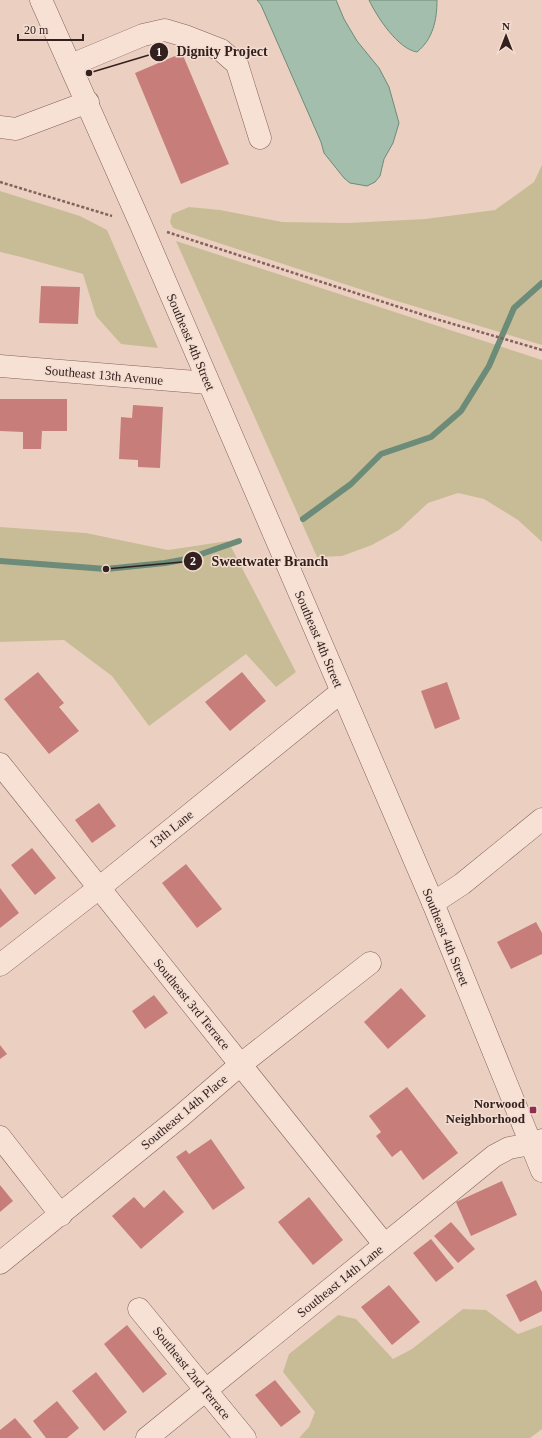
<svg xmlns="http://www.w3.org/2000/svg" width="542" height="1438" viewBox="0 0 542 1438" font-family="'Times New Roman',serif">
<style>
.green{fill:#c8bc97}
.water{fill:#a4bead;stroke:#6c8b78}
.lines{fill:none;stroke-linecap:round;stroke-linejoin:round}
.stream{stroke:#6c8b78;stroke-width:6}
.building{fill:#c77e7a}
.minor-casing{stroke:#84615a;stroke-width:23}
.path{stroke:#84615a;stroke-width:2.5;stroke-dasharray:3 2;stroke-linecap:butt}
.minor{stroke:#f7e0d4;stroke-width:22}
.poi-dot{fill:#8f2e52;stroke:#f3ddd1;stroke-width:1.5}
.labels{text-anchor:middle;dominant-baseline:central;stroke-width:3;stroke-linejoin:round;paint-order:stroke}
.street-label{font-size:13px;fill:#34201e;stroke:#f3ddd1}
.poi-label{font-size:13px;font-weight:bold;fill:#34201e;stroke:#f3ddd1;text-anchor:end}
.leader{fill:none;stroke:#34201e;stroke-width:1.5}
.callout-dot{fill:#34201e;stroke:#f3ddd1;stroke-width:1.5}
.mark-label{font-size:12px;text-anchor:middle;font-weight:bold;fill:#fff}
.callout-label{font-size:14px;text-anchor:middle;font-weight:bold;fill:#34201e;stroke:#f3ddd1;stroke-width:3;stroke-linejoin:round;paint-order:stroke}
</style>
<rect width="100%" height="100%" fill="#ebd0c2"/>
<!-- green -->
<g class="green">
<path d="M542,165V345L387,298L173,228L170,222L172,214L189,207L220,210L282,222L348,223L425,219L495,210L534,182Z"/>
<path d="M0,191L80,216L107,230L158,348L121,344L96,316L83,274L21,257L0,252Z"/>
<path d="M176,241L542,360V542L518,520L484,499L458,493L428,503L399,530L372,545L342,556L317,557Z"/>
<path d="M0,527L86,533L168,550L228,541L296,672L276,687L246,654L149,726L112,676L64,640L0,642Z"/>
<path d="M463,1309L486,1310L518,1334L542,1325V1429L530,1438H299L309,1427L315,1412L283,1372L289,1354L338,1315L356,1319L393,1359L412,1349Z"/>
</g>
<!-- water -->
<g class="water">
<path d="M257,0H336L344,19L357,41L379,68L389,87L399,123L393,143L384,159L380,176L375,182L367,186L350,183L344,178L324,153L321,142L261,5Z"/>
<path d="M369,0H437C437,20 433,39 417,52C398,49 377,17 369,0Z"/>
</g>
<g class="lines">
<!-- stream -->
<g class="stream">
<path d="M303,519L351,484L381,454L431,437L461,411L489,366L514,308L542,283"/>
<path d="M0,561L106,569L165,563L187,559L239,541"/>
</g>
</g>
<!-- building -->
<g class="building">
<path d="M182,53L229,164L181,184L135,73Z"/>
<path d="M41,286L80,287L78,324L39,323Z"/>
<path d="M0,399H67V431H42L41,449H23V432L0,431Z"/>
<path d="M133,405L163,407L160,468L138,467V460L119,459L121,417L132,418Z"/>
<path d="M38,672L64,703L59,707L79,731L49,754L4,699Z"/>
<path d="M242,672L266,701L230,731L205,702Z"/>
<path d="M447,682L460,719L435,729L421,691Z"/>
<path d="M99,803L116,826L92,843L75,820Z"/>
<path d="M32,848L56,878L35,895L11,865Z"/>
<path d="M186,864L222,909L197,928L162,883Z"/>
<path d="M0,888L19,913L0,928Z"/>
<path d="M536,922L542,933V954L511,969L497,942Z"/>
<path d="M401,988L426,1016L388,1049L364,1022Z"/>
<path d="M154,995L168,1013L145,1029L132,1011Z"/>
<path d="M0,1045L7,1054L0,1059Z"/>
<path d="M407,1087L458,1153L423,1180L401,1150L392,1157L376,1136L381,1132L369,1116Z"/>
<path d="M211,1139L245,1188L213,1210L176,1157L186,1150L189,1154Z"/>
<path d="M502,1181L517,1215L471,1236L456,1202Z"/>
<path d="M0,1185L13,1201L0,1212Z"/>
<path d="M164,1190L184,1212L141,1249L112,1216L134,1197L144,1208Z"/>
<path d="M309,1197L343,1240L313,1265L278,1222Z"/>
<path d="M451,1222L475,1249L458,1263L434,1236Z"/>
<path d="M431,1239L454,1268L436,1282L413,1253Z"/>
<path d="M536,1280L542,1292V1311L520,1322L506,1295Z"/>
<path d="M389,1285L420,1322L392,1345L361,1307Z"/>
<path d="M127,1325L167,1374L143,1393L104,1344Z"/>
<path d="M96,1372L127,1412L104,1431L72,1391Z"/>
<path d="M275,1380L301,1412L281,1427L255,1395Z"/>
<path d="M57,1401L79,1428L67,1438H46L33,1421Z"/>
<path d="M15,1418L32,1438H0V1430Z"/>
</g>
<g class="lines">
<defs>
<g id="minor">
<path d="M41,0L141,225L433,903L542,1171"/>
<path d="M71,65L143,35L165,30L185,36L221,50L237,64L260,138"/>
<path d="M0,127L16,129L88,102"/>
<path d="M0,366L208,383"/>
<path d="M0,764L384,1244"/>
<path d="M433,903L462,884L542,819"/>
<path d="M0,965L99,888L341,692"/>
<path d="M0,1137L61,1215"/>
<path d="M0,1263L181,1116L240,1065L370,963"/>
<path d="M139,1309L245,1438"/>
<path d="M147,1438L494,1156L509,1148L531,1144L542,1140"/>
</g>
</defs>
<!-- minor casing -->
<use href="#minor" class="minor-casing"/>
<!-- path -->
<g class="path">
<path d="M0,182L112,216"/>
<path d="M167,232L436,319L542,350"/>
</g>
<!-- minor -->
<use href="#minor" class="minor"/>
</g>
<!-- markers -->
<rect class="poi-dot" x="529" y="1106" width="8" height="8" rx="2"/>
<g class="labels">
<!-- street labels -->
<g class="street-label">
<text transform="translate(191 342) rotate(67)">Southeast 4th Street</text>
<text transform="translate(104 375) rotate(5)">Southeast 13th Avenue</text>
<text transform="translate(319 639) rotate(67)">Southeast 4th Street</text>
<text transform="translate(171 829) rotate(-39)">13th Lane</text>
<text transform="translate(446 937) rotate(68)">Southeast 4th Street</text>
<text transform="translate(192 1004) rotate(51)">Southeast 3rd Terrace</text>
<text transform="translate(184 1112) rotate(-40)">Southeast 14th Place</text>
<text transform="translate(340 1281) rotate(-39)">Southeast 14th Lane</text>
<text transform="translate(192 1373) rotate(51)">Southeast 2nd Terrace</text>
</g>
<!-- poi labels -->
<g class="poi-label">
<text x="525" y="1103">Norwood<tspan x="525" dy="15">Neighborhood</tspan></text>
</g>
</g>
<!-- callouts -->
<path class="leader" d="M89 73L159 52M106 569L193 561"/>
<g class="callout-dot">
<circle cx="89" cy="73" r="4"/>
<circle cx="106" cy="569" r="4"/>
<circle cx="159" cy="52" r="10"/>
<circle cx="193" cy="561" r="10"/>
</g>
<g class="mark-label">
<text x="159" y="56">1</text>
<text x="193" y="565">2</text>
</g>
<g class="callout-label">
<text x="222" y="56">Dignity Project</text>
<text x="270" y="566">Sweetwater Branch</text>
</g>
<!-- north arrow -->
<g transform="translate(506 36)" stroke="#f3ddd1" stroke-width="3" paint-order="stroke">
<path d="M0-3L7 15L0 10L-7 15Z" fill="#34201e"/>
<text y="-6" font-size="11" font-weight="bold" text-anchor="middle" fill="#34201e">N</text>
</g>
<!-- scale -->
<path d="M18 34v6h65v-6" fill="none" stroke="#34201e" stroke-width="2"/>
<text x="24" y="34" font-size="12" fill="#34201e" stroke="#f3ddd1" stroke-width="3" paint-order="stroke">20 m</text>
</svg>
